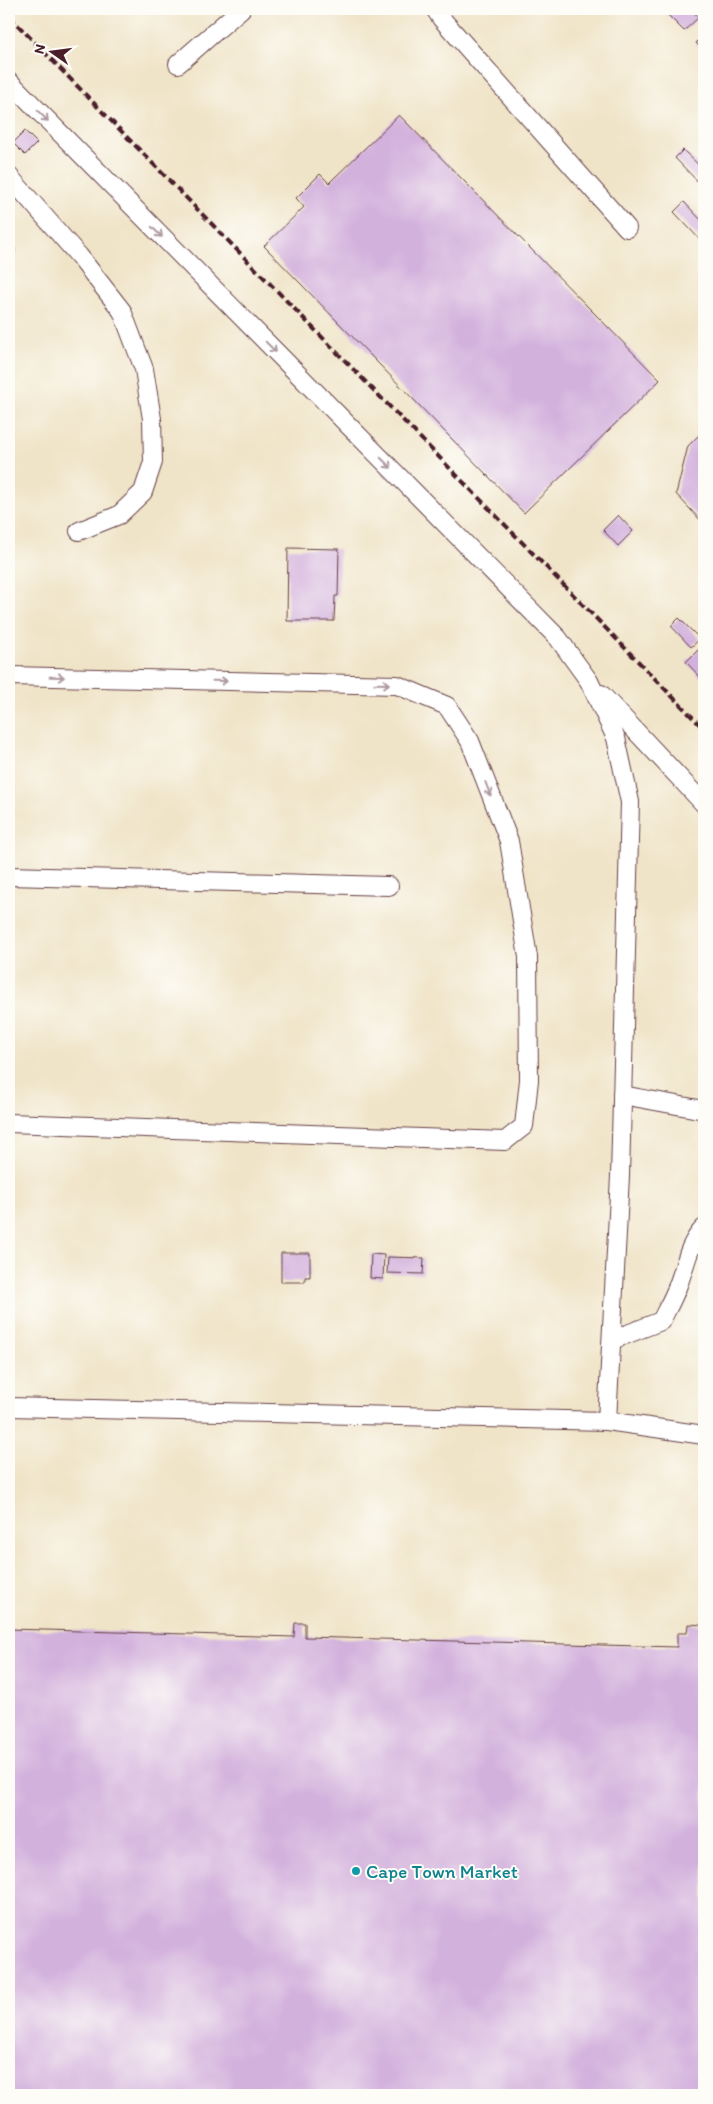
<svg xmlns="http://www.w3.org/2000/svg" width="713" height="2104" viewBox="0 0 713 2104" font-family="Itim,sans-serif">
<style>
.building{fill:#d3b1dd}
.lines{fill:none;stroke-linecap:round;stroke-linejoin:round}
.lane-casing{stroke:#633d43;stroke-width:20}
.lane{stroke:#fff;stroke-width:18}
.rail{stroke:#4a1f2b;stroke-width:4;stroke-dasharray:8 4;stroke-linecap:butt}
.oneway{stroke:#ae9aa0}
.culture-dot{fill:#0f9aa8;stroke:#fdfcf7;stroke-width:2}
.labels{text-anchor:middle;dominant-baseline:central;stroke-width:4;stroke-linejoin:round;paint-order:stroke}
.culture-label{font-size:19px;fill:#0d838f;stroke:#fdfcf7;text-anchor:start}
</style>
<rect width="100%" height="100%" fill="#fdfcf7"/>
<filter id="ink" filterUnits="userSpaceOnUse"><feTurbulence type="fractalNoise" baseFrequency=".02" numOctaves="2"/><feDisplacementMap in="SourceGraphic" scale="10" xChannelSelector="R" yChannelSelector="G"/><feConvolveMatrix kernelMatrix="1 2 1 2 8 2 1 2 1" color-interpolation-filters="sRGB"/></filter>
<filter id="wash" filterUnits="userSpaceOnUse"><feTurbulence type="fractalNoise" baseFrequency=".0096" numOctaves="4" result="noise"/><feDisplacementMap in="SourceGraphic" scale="20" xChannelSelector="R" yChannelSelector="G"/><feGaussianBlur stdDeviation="1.12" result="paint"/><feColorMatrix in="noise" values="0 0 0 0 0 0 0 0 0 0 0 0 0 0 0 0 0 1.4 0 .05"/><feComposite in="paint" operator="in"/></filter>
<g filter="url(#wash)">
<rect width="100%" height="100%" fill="#f0e4c8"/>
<g id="blocks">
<!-- building -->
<g class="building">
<path d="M662,9H690L699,17L684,31Z"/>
<path d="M704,35V51L696,43Z"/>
<path d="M399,115L660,380L524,513L264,246L304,207L296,198L320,174L329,183Z"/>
<path d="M25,131L37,143L25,155L13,143Z"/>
<path d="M683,150L704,170V188L675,158Z"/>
<path d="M684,202L704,223V244L674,212Z"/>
<path d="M9,248H15L14,261H9Z"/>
<path d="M704,430V524L676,494L688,446Z"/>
<path d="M618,515L633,531L618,546L603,530Z"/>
<path d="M288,548L339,549L338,596H335L334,621H287Z"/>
<path d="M679,618L700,639L691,647L671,626Z"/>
<path d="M704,644V681L686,662Z"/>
<path d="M281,1253H310V1277H305V1282H281Z"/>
<path d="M371,1254L384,1255L383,1279L370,1278Z"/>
<path d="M388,1257L424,1258L423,1274L387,1273Z"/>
<path d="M295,1623H305V1637L677,1647V1633H687L688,1624L704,1625V2095H9V1629L294,1637Z"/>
</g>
</g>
</g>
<g filter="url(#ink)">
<use href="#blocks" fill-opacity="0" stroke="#633d43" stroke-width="1"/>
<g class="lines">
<defs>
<g id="lane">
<path d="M435,9L441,18L627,228"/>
<path d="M178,64L241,9"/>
<path d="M9,81L558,638L589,681L616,738L630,802L620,1176L607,1421"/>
<path d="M9,176L79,256L122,311L144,369L152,419L153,462L143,492L119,515L79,531"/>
<path d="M9,676L397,685L447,706L470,741L509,841L528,957L529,1080L524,1126L505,1141L9,1123"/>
<path d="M601,694L704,804"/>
<path d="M9,876L389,886"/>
<path d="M622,1095L704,1110"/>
<path d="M612,1340L661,1321C667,1309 674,1297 678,1285C686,1265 688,1244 704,1228"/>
<path d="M9,1407L607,1421L704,1435"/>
</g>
</defs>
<!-- lane casing -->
<use href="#lane" class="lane-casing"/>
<!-- lane -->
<use href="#lane" class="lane"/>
<!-- rail -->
<path class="rail" d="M9,16L704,729"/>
</g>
<!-- one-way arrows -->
<defs><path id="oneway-shaft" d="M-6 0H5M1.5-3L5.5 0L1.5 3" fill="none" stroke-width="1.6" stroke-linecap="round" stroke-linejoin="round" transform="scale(1.25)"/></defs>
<g class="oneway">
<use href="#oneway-shaft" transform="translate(43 116) rotate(45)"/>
<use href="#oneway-shaft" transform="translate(157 232) rotate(45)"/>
<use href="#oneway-shaft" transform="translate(271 347) rotate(45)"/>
<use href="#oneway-shaft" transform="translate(386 463) rotate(45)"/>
<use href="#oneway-shaft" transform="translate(57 677) rotate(1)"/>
<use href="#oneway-shaft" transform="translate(220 681) rotate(1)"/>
<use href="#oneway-shaft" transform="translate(382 684) rotate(1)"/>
<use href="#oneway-shaft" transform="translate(488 789) rotate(69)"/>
</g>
</g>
<!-- markers -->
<circle class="culture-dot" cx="356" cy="1871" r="5"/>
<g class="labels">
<!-- culture labels -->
<g class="culture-label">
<text x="366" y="1871">Cape Town Market</text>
</g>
</g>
<!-- margin -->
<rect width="713" height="2104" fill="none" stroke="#fdfcf7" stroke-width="30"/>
<!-- north arrow -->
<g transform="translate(52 52) rotate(284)" stroke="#fdfcf7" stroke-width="4" paint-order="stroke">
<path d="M0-4L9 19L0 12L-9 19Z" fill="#4a1f2b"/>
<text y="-8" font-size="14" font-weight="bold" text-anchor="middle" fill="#4a1f2b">N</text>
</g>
</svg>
